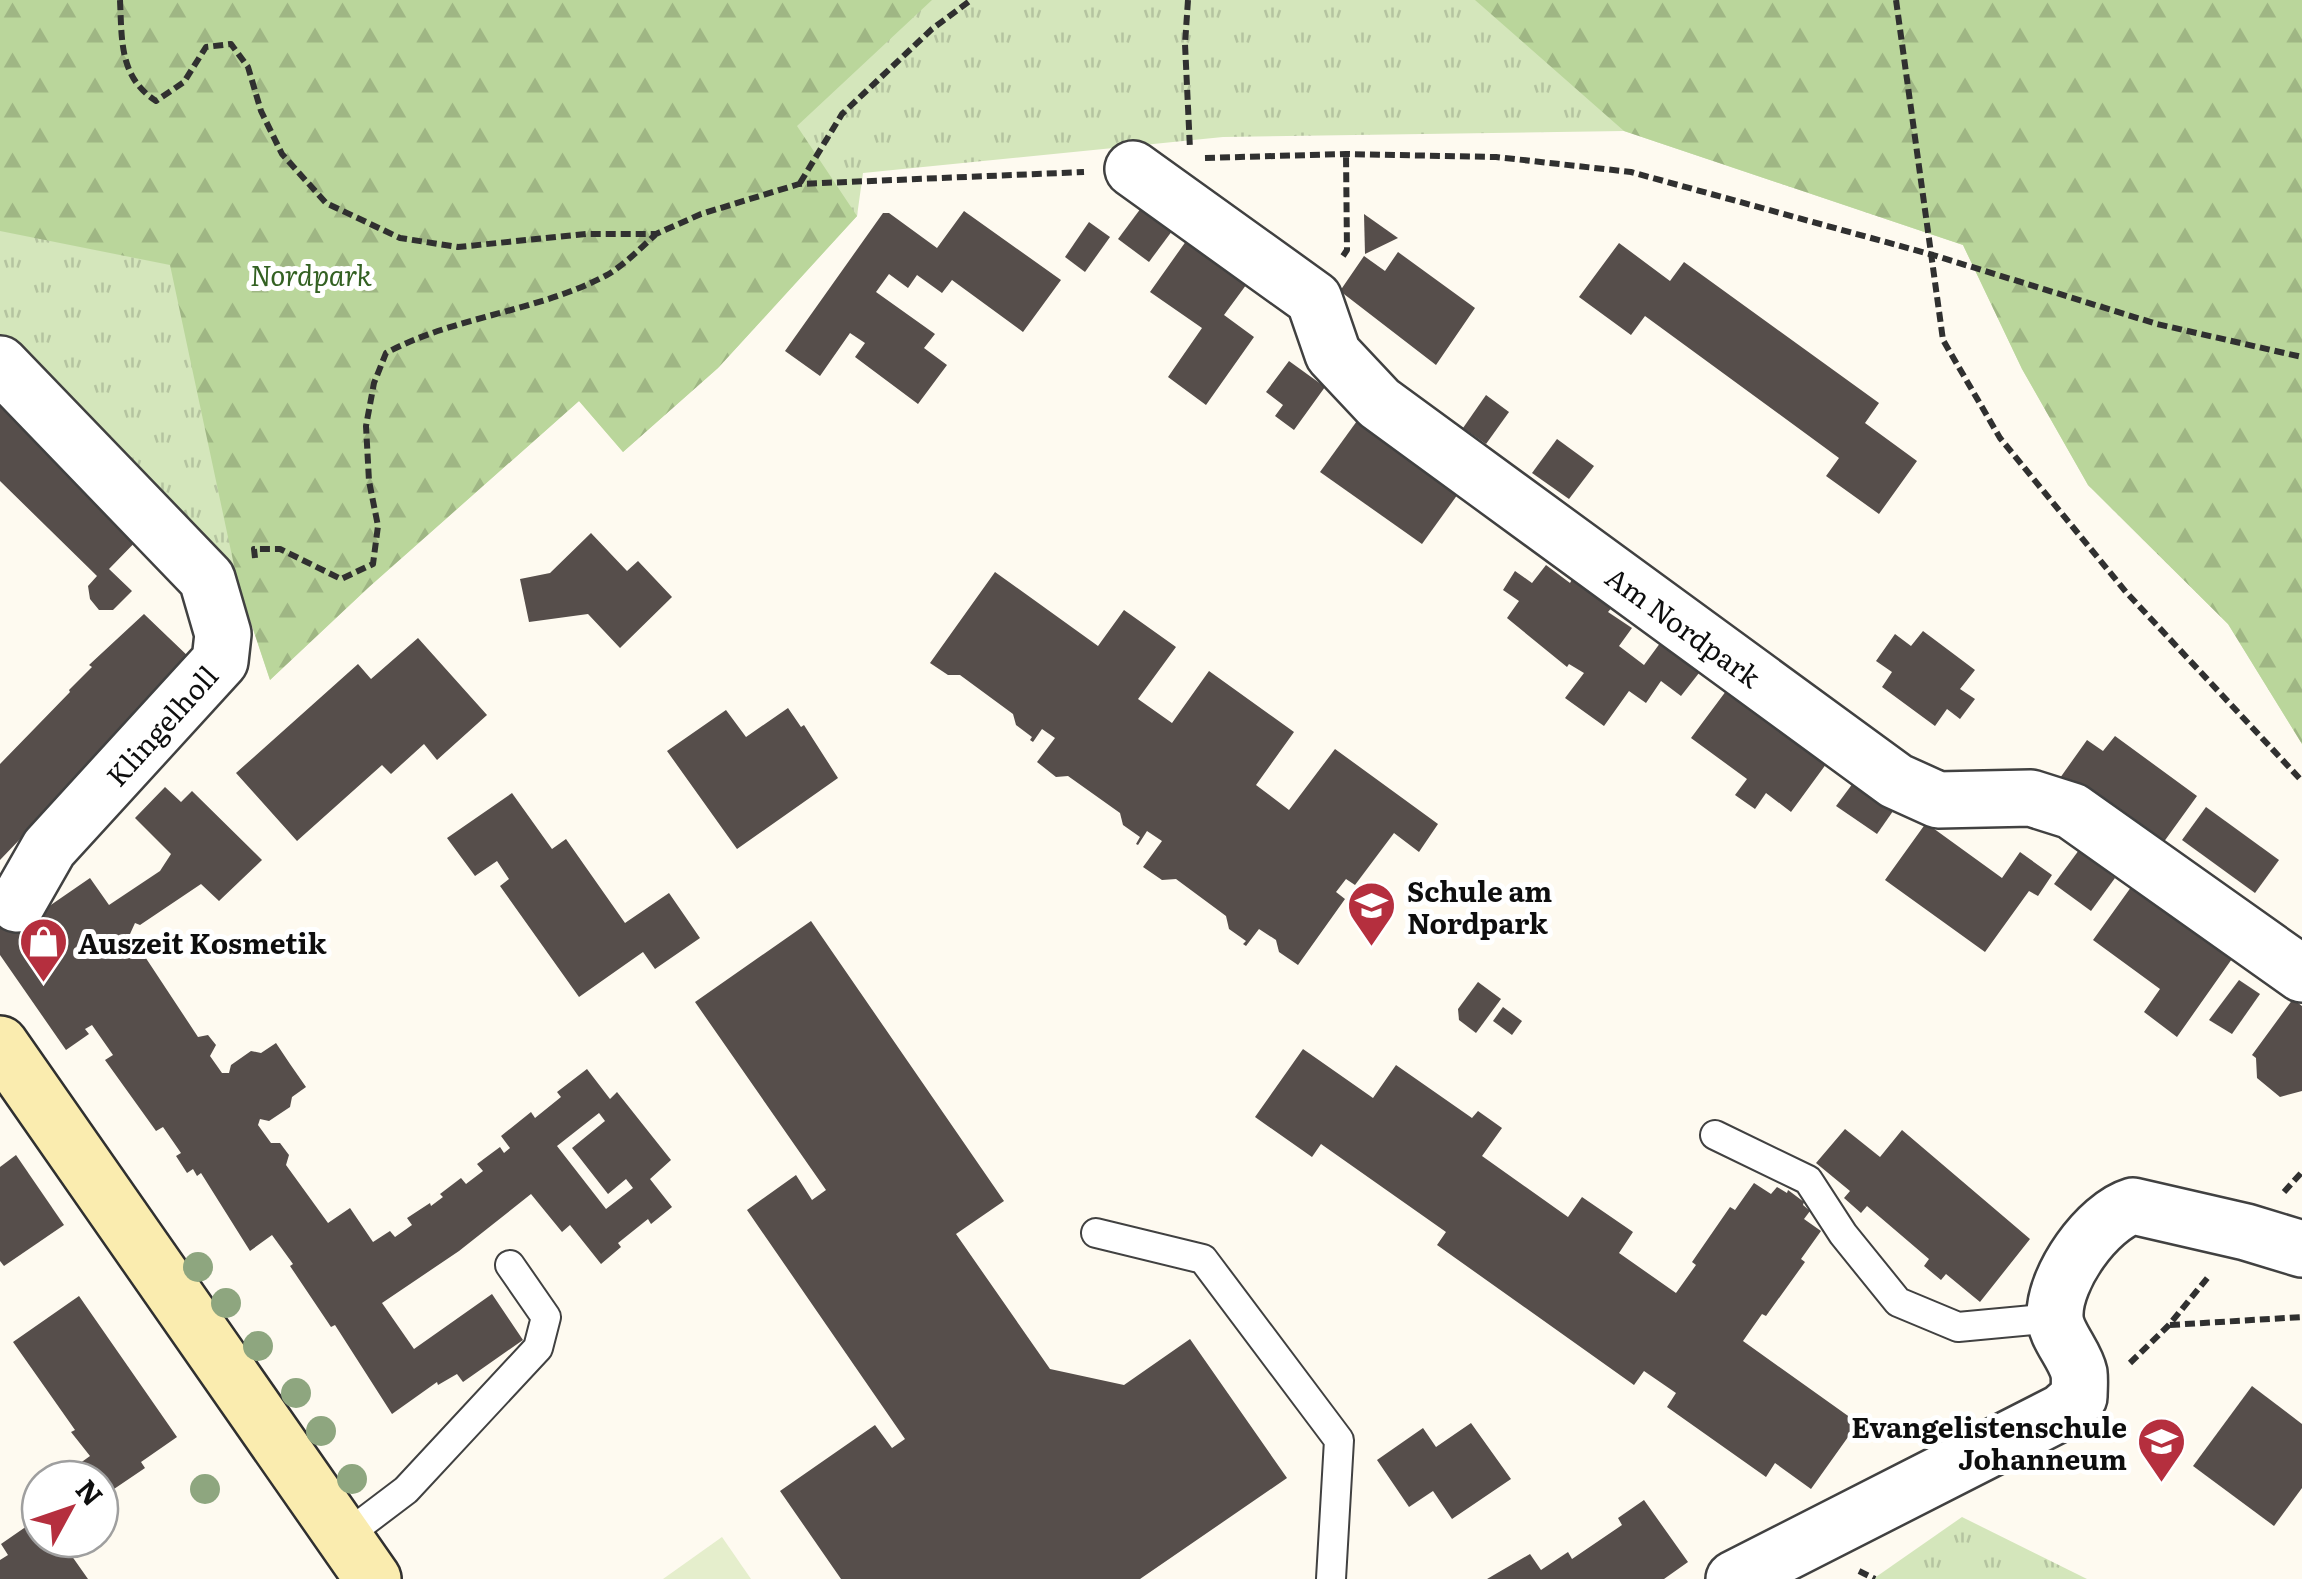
<svg xmlns="http://www.w3.org/2000/svg" width="2302" height="1579" viewBox="0 0 2302 1579" font-family="Literata,serif">
<style>
.grass{fill:url(#grass-tufts)}
.forest{fill:url(#forest-firs)}
.pitch{fill:#e5eecc}
.building{fill:#564e4b;fill-rule:evenodd}
.lines{fill:none;stroke-linecap:round;stroke-linejoin:round}
.lane-casing{stroke:#414141;stroke-width:32}
.street-casing{stroke:#414141;stroke-width:60}
.secondary-casing{stroke:#303030;stroke-width:60}
.path{stroke:#303030;stroke-width:6;stroke-dasharray:10 5;stroke-linecap:butt}
.lane{stroke:#fff;stroke-width:28}
.street{stroke:#fff;stroke-width:55}
.secondary{stroke:#faecaf;stroke-width:55}
.tree{fill:#8ea67f}
.labels{text-anchor:middle;dominant-baseline:central;stroke-width:10;stroke-linejoin:round;paint-order:stroke}
.park-label{font-size:28px;font-style:italic;fill:#336122;stroke:#fff}
.street-label{font-size:28px;fill:#0e0e0e;stroke:#fff}
.poi-label{font-size:28px;font-weight:bold;fill:#0e0e0e;stroke:#fff;text-anchor:start}
</style>
<defs>
<pattern id="grass-tufts" width="24" height="20" patternUnits="userSpaceOnUse" patternTransform="scale(2.5)"><rect width="24" height="20" fill="#d4e6bb"/><path d="M3 7l-1-3M5 7V3M7 7l1-3M15 17l-1-3M17 17v-4M19 17l1-3" fill="none" stroke="#b5c4a0"/></pattern>
<pattern id="forest-firs" width="22" height="20" patternUnits="userSpaceOnUse" patternTransform="scale(2.5)"><rect width="22" height="20" fill="#bad69b"/><path d="M5 1l3.5 6h-7zM16 11l3.5 6h-7z" fill="#9fb684"/></pattern>
</defs>
<rect width="100%" height="100%" fill="#fefaf0"/>
<!-- grass -->
<g class="grass">
<path d="M0,0H2302V744L2228,624L2088,485L2022,369L1963,245L1624,131L1223,137L863,173L857,216L718,368L623,452L579,401L369,587L270,680L238,584L0,349Z"/>
<path d="M1962,1517L2087,1579H1873Z"/>
</g>
<!-- forest -->
<g class="forest">
<path d="M0,0H932L797,126L857,216L718,368L623,452L579,401L369,587L270,680L238,584L170,265L0,231Z"/>
<path d="M1475,0H2302V744L2228,624L2088,485L2022,369L1963,245L1624,131Z"/>
</g>
<!-- pitch -->
<path class="pitch" d="M722,1537L751,1579H663Z"/>
<!-- building -->
<g class="building">
<path d="M1144,204L1175,227L1149,262L1118,239Z"/>
<path d="M964,211L1061,280L1023,332L952,280L942,293L917,275L908,288L889,274L876,292L935,334L924,348L947,365L918,404L855,357L865,343L850,333L820,376L785,351L883,213H889L937,248Z"/>
<path d="M1364,214L1398,238L1365,254Z"/>
<path d="M1089,222L1110,237L1085,272L1065,257Z"/>
<path d="M1189,237L1249,281L1224,315L1254,337L1206,405L1168,377L1202,328L1150,292Z"/>
<path d="M1619,243L1670,281L1684,262L1879,403L1865,423L1917,461L1879,514L1826,476L1839,458L1645,316L1631,335L1579,297Z"/>
<path d="M1398,252L1475,308L1436,365L1340,291L1364,256L1385,271Z"/>
<path d="M1289,361L1325,387L1294,430L1275,416L1283,405L1266,392Z"/>
<path d="M0,387L147,530L109,569L132,591L113,610H99L90,599L88,586L97,576L0,481Z"/>
<path d="M1486,395L1509,412L1486,444L1463,428Z"/>
<path d="M1362,414L1463,487L1422,544L1320,472Z"/>
<path d="M1557,439L1594,466L1569,499L1532,473Z"/>
<path d="M591,533L627,571L638,561L672,597L620,648L588,614L529,622L520,579L550,573Z"/>
<path d="M1546,565L1570,583L1574,576L1614,605L1608,612L1632,628L1619,646L1644,665L1666,635L1706,664L1681,696L1661,681L1646,703L1629,691L1604,726L1565,698L1584,673L1569,664L1567,667L1507,618L1519,601L1503,590L1515,571L1532,583Z"/>
<path d="M995,572L1098,646L1124,610L1176,647L1138,699L1172,723L1209,671L1294,732L1256,785L1289,810L1335,749L1438,824L1419,852L1394,833L1355,885L1346,879L1336,892L1345,899L1298,965L1279,952L1276,940L1259,929L1246,946L1243,944L1246,941L1229,929L1226,916L1176,879L1162,880L1143,867L1162,841L1147,831L1138,845L1136,844L1140,837L1123,825L1120,813L1068,776L1056,777L1037,762L1055,738L1042,729L1033,742L1030,740L1032,737L1016,725L1013,714L960,675H948L930,663Z"/>
<path d="M144,614L192,660L0,860V764L70,692L69,690L92,667L89,665Z"/>
<path d="M1923,631L1975,670L1960,689L1975,699L1960,719L1947,709L1935,726L1882,687L1892,672L1876,661L1895,634L1911,646Z"/>
<path d="M418,638L487,715L437,760L424,744L391,774L382,765L297,841L236,773L358,664L371,679Z"/>
<path d="M1732,683L1832,756L1791,812L1766,793L1755,809L1735,795L1747,779L1691,738Z"/>
<path d="M788,708L801,727L804,725L838,778L737,849L667,751L726,710L746,737Z"/>
<path d="M2115,736L2197,796L2158,850L2060,778L2087,740L2103,751Z"/>
<path d="M1859,775L1898,804L1877,834L1836,806Z"/>
<path d="M165,787L181,802L192,791L262,860L219,901L201,884L140,925L135,923L130,934L198,1037L208,1035L216,1045L210,1056L222,1073H229L231,1065L251,1051L261,1053L276,1043L290,1064L306,1087L292,1097L290,1107L269,1121L260,1119L258,1125L271,1143H280L289,1155L286,1165L328,1223L350,1208L373,1242L390,1231L395,1237L412,1225L407,1218L430,1203L431,1206L443,1197L440,1194L461,1178L466,1184L483,1171L477,1164L500,1147L504,1153L510,1148L501,1136L531,1112L535,1118L561,1097L557,1092L587,1069L610,1099L617,1092L671,1160L650,1179L672,1207L651,1224L648,1219L618,1243L621,1247L601,1264L570,1225L562,1232L531,1194L459,1251L382,1303L414,1349L492,1294L523,1340L463,1382L457,1374L438,1385L437,1382L392,1414L335,1325L331,1327L290,1266L293,1264L272,1235L250,1251L201,1173L197,1176L193,1169L187,1173L176,1156L181,1153L163,1127L156,1131L105,1060L113,1055L92,1025L85,1029L89,1034L66,1050L0,955V879L29,920L90,878L109,905L160,871L171,854L135,818ZM599,1113L605,1121L572,1148L608,1194L626,1179L633,1188L606,1209L557,1146Z"/>
<path d="M512,793L552,849L566,839L625,923L669,893L700,938L655,969L643,952L579,997L500,886L509,879L497,861L475,876L447,838Z"/>
<path d="M2206,807L2279,860L2255,893L2182,840Z"/>
<path d="M1926,823L2002,878L2020,852L2052,875L2038,896L2029,891L1985,952L1885,880Z"/>
<path d="M2079,850L2115,878L2091,911L2054,884Z"/>
<path d="M2134,883L2234,956L2177,1037L2144,1012L2160,989L2093,940Z"/>
<path d="M811,921L1004,1201L956,1234L1050,1369L1124,1385L1190,1339L1287,1478L1140,1579H841L780,1491L875,1425L892,1448L905,1439L747,1210L796,1175L812,1200L826,1190L695,1002Z"/>
<path d="M2239,980L2260,994L2232,1034L2209,1020Z"/>
<path d="M1478,982L1501,999L1476,1033L1459,1020L1458,1009Z"/>
<path d="M2293,999L2302,1006V1091L2280,1097L2257,1078L2256,1058L2252,1055Z"/>
<path d="M1503,1007L1522,1021L1512,1035L1493,1021Z"/>
<path d="M1303,1049L1373,1098L1396,1065L1472,1118L1478,1111L1502,1128L1482,1156L1568,1217L1582,1197L1633,1232L1619,1253L1676,1293L1696,1265L1692,1262L1730,1207L1735,1210L1754,1183L1771,1194L1777,1187L1787,1193L1788,1190L1804,1202L1803,1205L1810,1211L1804,1219L1821,1231L1801,1259L1805,1262L1766,1316L1762,1314L1743,1341L1858,1423L1811,1489L1775,1463L1766,1477L1667,1407L1676,1393L1644,1371L1634,1385L1437,1245L1446,1232L1321,1144L1312,1157L1255,1117Z"/>
<path d="M1845,1129L1880,1157L1902,1130L2030,1239L1980,1302L1946,1274L1941,1280L1924,1266L1929,1259L1867,1206L1861,1213L1844,1198L1850,1191L1816,1163Z"/>
<path d="M16,1155L64,1225L4,1266L0,1261V1167Z"/>
<path d="M79,1296L177,1437L141,1462L145,1468L114,1489L109,1482L100,1489V1479H80L72,1469L90,1456L71,1432L75,1430L13,1342Z"/>
<path d="M2252,1386L2302,1424V1488L2274,1526L2193,1466Z"/>
<path d="M1471,1423L1511,1479L1452,1519L1433,1491L1409,1507L1377,1460L1423,1428L1436,1447Z"/>
<path d="M1644,1500L1688,1562L1664,1579H1487L1530,1554L1541,1570L1568,1552L1572,1559L1622,1525L1618,1518Z"/>
<path d="M40,1517V1539H85L69,1552L88,1579H0V1560L8,1555L1,1544Z"/>
</g>
<g class="lines">
<defs>
<g id="lane">
<path d="M1715,1135L1808,1180L1843,1234L1898,1302L1958,1327L2054,1318"/>
<path d="M1096,1233L1203,1259L1339,1440L1331,1579"/>
<path d="M344,1537L406,1490L538,1348L546,1317L510,1265"/>
</g>
<g id="street">
<path d="M1133,169L1314,299L1333,354L1379,403L1896,781L1938,800L2031,798L2072,811L2302,974"/>
<path d="M0,364L207,579L223,634L220,661L49,848L17,904"/>
<path d="M1734,1579L2062,1412L2079,1397C2079,1390 2080,1381 2079,1373C2075,1354 2055,1335 2055,1316C2054,1278 2097,1217 2133,1206L2246,1232L2302,1249"/>
</g>
<path id="secondary" d="M0,1044L373,1579"/>
</defs>
<!-- lane casing -->
<use href="#lane" class="lane-casing"/>
<!-- street casing -->
<use href="#street" class="street-casing"/>
<!-- secondary casing -->
<use href="#secondary" class="secondary-casing"/>
<!-- path -->
<g class="path">
<path d="M120,0C122,40 119,77 156,101L184,82L206,47L231,44L248,67L261,111L282,154L326,203L400,238L458,247L586,234H656L701,214L799,184L1084,172"/>
<path d="M1188,0L1185,44L1190,149"/>
<path d="M1896,0L1943,340L2000,438L2126,592L2302,781"/>
<path d="M1205,158L1346,154L1496,157L1631,172L1933,255L2157,324L2302,357"/>
<path d="M800,183L842,114L932,29L971,0"/>
<path d="M1343,256L1347,250L1346,154"/>
<path d="M255,558L254,549H280L341,579L373,564L378,526L369,481L366,426L374,383L386,353C455,316 537,312 607,275C624,265 641,248 655,235"/>
<path d="M2284,1192L2302,1172"/>
<path d="M2170,1325L2302,1317"/>
<path d="M2130,1363L2169,1325L2209,1276"/>
<path d="M1859,1571L1875,1579"/>
</g>
<!-- lane -->
<use href="#lane" class="lane"/>
<!-- street -->
<use href="#street" class="street"/>
<!-- secondary -->
<use href="#secondary" class="secondary"/>
</g>
<!-- trees -->
<g class="tree">
<circle cx="198" cy="1267" r="15"/>
<circle cx="226" cy="1303" r="15"/>
<circle cx="258" cy="1346" r="15"/>
<circle cx="296" cy="1393" r="15"/>
<circle cx="321" cy="1431" r="15"/>
<circle cx="352" cy="1479" r="15"/>
<circle cx="205" cy="1489" r="15"/>
</g>
<!-- icons -->
<defs>
<symbol id="school-pin" viewBox="-11 -11 22 30"><path d="M0 17L-7.5 6A9.5 9.5 0 1 1 7.5 6Z" fill="#b52f3e" stroke="#fff"/><path d="M0-5L7-2L0 1L-7-2ZM-4 1L0 2.5L4 1V4Q0 6-4 4Z" fill="#fff"/></symbol>
<symbol id="shop-pin" viewBox="-11 -11 22 30"><path d="M0 17L-7.5 6A9.5 9.5 0 1 1 7.5 6Z" fill="#b52f3e" stroke="#fff"/><path d="M-5-2.5h2.3a2.7 3.5 0 0 1 5.4 0H5L5.5 6h-11ZM-1.5-2.5h3a1.5 2.3 0 0 0-3 0Z" fill="#fff"/></symbol>
<symbol id="university-pin" viewBox="-11 -11 22 30"><path d="M0 17L-7.5 6A9.5 9.5 0 1 1 7.5 6Z" fill="#b52f3e" stroke="#fff"/><path d="M0-5L7-2L0 1L-7-2ZM-4 1L0 2.5L4 1V4Q0 6-4 4Z" fill="#fff"/></symbol>
</defs>
<g fill-rule="evenodd">
<use href="#school-pin" x="1344" y="878" width="55" height="75"/>
<use href="#shop-pin" x="16" y="914" width="55" height="75"/>
<use href="#university-pin" x="2134" y="1414" width="55" height="75"/>
</g>
<g class="labels">
<!-- park labels -->
<g class="park-label">
<text x="311" y="274">Nordpark</text>
</g>
<!-- street labels -->
<g class="street-label">
<text transform="translate(1684 626) rotate(36)">Am Nordpark</text>
<text transform="translate(161 725) rotate(-48)">Klingelholl</text>
</g>
<!-- poi labels -->
<g class="poi-label">
<text x="1407" y="890">Schule am<tspan x="1407" dy="32">Nordpark</tspan></text>
<text x="78" y="942">Auszeit Kosmetik</text>
<text x="2127" y="1426" text-anchor="end">Evangelistenschule<tspan x="2127" dy="32">Johanneum</tspan></text>
</g>
</g>
<!-- north arrow -->
<g transform="translate(70 1509) rotate(50)"><circle r="48" fill="#ffffff" stroke="#9f9f9f" stroke-width="2.5"/>
<path d="M0-8L18 38L0 25L-18 38Z" fill="#b52f3e"/>
<text y="-15" font-size="28" font-weight="bold" text-anchor="middle" fill="#0e0e0e">N</text>
</g>
</svg>
